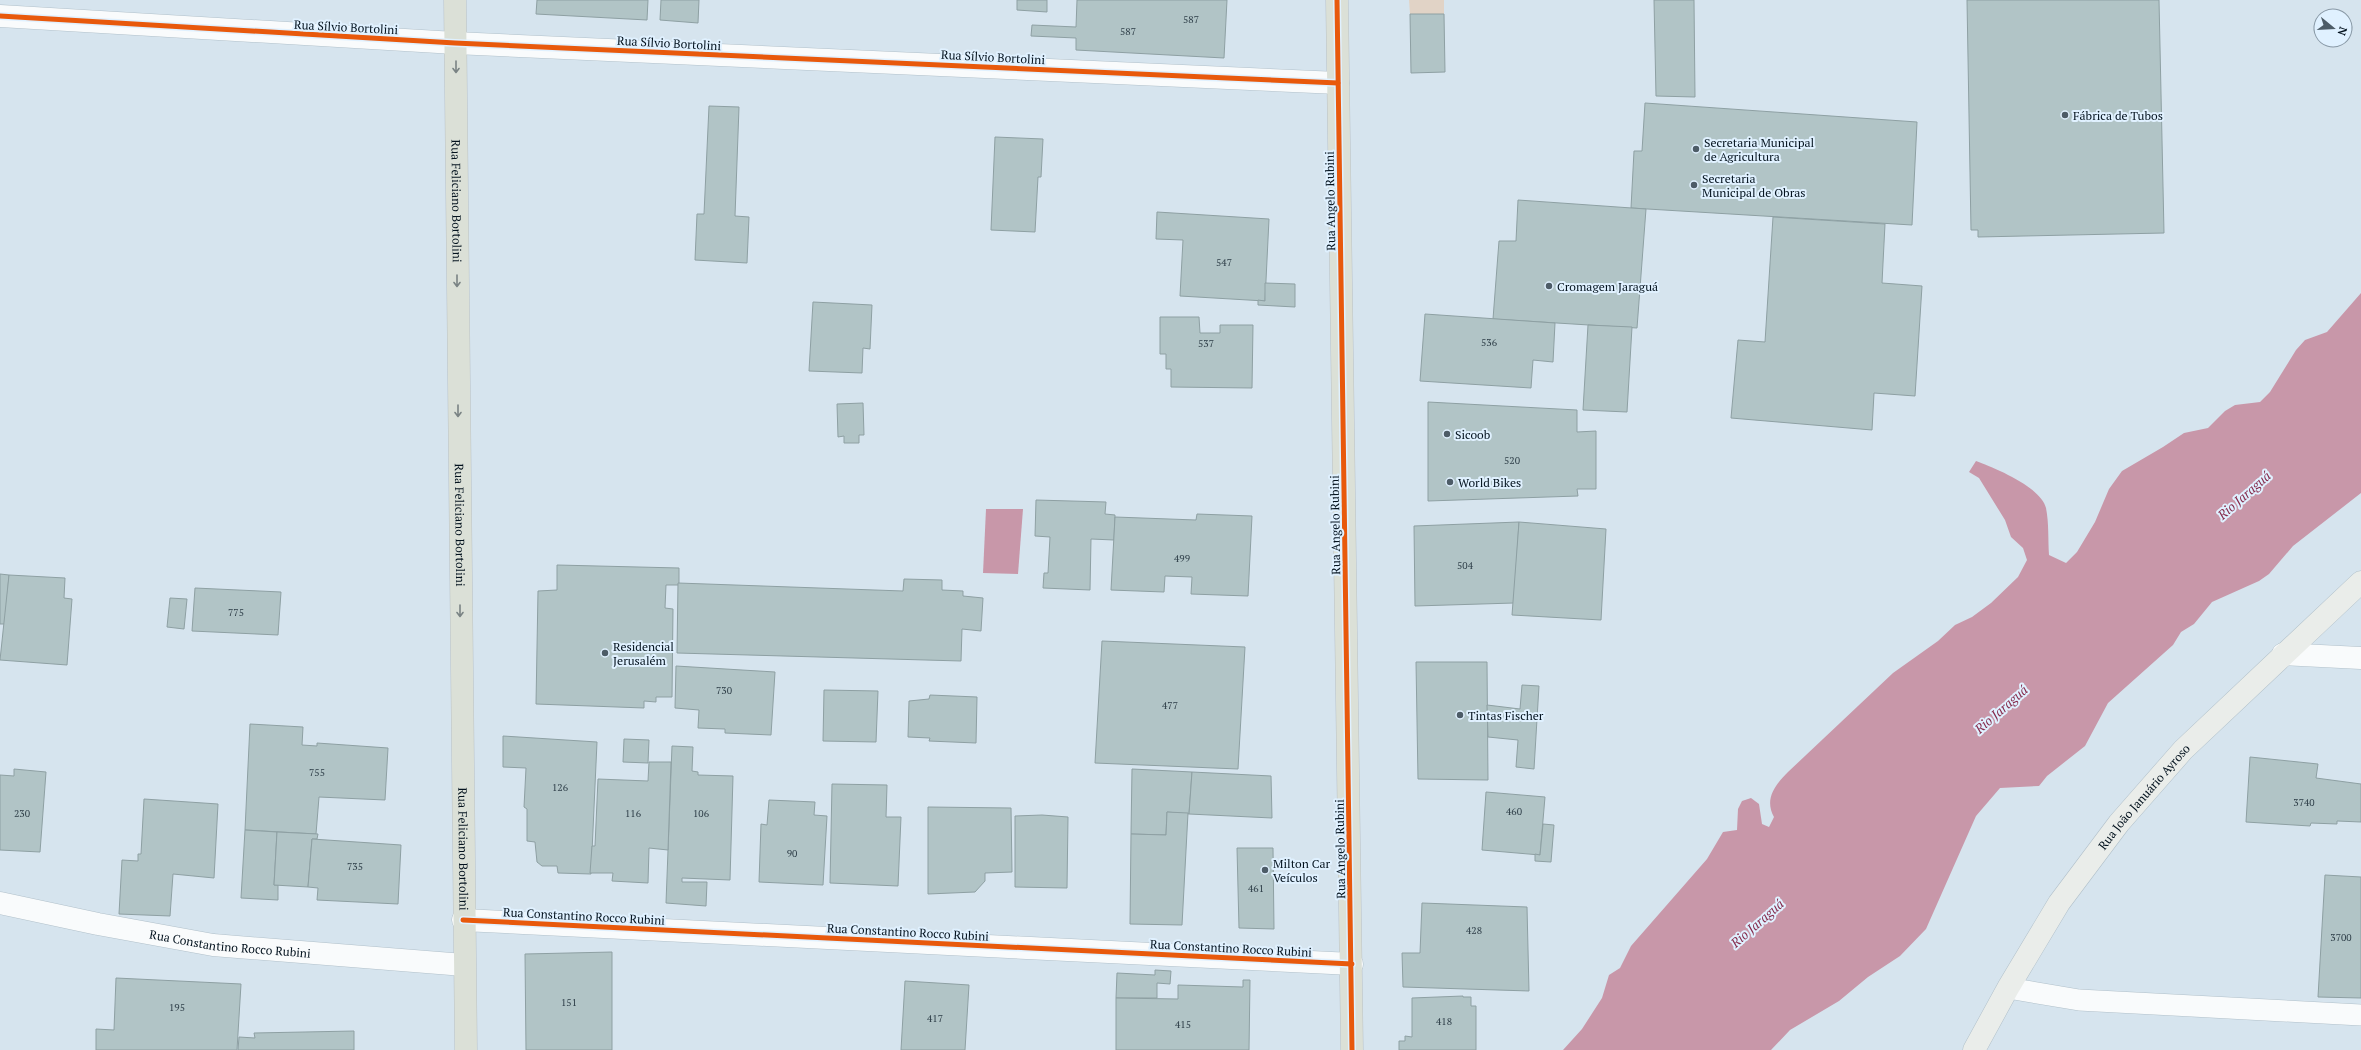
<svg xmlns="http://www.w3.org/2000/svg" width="2361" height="1050" viewBox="0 0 2361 1050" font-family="'PT Serif',serif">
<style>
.green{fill:#e1d3c6}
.water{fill:#c897a9}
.building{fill:#b1c4c6;stroke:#8ea0a3}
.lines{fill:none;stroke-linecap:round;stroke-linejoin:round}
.lane-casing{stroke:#b1c0ca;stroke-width:22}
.street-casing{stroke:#b1c0ca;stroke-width:23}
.secondary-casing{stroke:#b1c0ca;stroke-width:23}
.primary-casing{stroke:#bac2c7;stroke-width:23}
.lane{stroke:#f9fbfc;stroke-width:21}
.street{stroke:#f9fbfc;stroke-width:22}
.secondary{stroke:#eaedea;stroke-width:22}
.primary{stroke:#dbe0d7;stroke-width:22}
.cycleway-casing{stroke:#e0f1ff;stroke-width:8}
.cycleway{stroke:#e8590c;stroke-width:5}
.oneway{stroke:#7a8384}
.poi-dot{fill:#4d5c67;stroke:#e0f1ff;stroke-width:1.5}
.labels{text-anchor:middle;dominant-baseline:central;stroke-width:4;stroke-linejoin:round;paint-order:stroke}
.number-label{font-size:10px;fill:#2e3e48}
.street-label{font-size:12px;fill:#03121e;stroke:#e0f1ff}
.poi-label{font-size:12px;fill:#03121e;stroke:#e0f1ff;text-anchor:start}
.water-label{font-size:13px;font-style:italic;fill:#852a4b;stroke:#e0f1ff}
</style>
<rect width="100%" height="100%" fill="#d6e4ee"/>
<!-- green -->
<path class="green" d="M1409,0H1444V14H1410Z"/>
<!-- water -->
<g class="water">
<path d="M2361,293V493L2293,546L2269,574L2259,581L2212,602L2194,624L2181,632L2173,645L2108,703L2085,746L2047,776L2039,786L2000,788L1976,816L1926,929L1900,956L1868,977L1839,1001L1790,1030L1771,1050H1563L1582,1029L1602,998L1609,975L1620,968L1631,946L1707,859L1723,832L1737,830L1738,809L1742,801L1751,798L1759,804L1762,824L1769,827L1774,817C1764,799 1775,785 1788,772L1893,673L1938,641L1955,625L1972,617L1991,603L2018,577L2027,560L2023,548L2011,537L2005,520L1979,478L1969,472L1976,461C1995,468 2041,487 2046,508C2049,523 2048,540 2049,555L2066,563L2077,552L2095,522L2109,489L2122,471L2163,447L2184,433L2208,428L2225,411L2235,405L2260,402L2270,392L2296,350L2305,340L2327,332Z"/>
<path d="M986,509H1023L1018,574L983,573Z"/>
</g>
<!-- building -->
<g class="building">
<path d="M537,0H648L647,20L536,14Z"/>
<path d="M661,0H699L698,23L660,20Z"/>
<path d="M1017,0H1047V12L1017,10Z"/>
<path d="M1077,0H1227L1224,58L1076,50V38L1031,36L1032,25L1076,27Z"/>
<path d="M1654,0H1694L1695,97L1656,96Z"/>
<path d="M1967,0H2159L2164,233L1978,237V230H1971Z"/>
<path d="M1410,14H1444L1445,72L1411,73Z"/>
<path d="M1645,103L1917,122L1912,225L1631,208L1634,151H1642Z"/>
<path d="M709,106L739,107L735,216L749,217L747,263L695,260L697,214H704Z"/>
<path d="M995,137L1043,139L1041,177H1038L1035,232L991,230Z"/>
<path d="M1518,200L1646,209L1637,328L1493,319L1499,241H1516Z"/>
<path d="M1157,212L1269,219L1265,301L1180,296L1183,240L1156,239Z"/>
<path d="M1773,217L1885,224L1882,283L1922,286L1915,396L1874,393L1872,430L1731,418L1738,340L1765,342Z"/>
<path d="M1265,283L1295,284V307L1258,305V300L1265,301Z"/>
<path d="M813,302L872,305L870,349L863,348L862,373L809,371Z"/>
<path d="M1425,314L1555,323L1553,362L1533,360L1531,388L1420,381Z"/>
<path d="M1160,317H1199L1200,333H1220V325H1253L1252,388L1171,387V369H1166V354H1160Z"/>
<path d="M1588,325L1632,327L1627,412L1583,410Z"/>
<path d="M1428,402L1577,410V432L1596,431V489H1577L1578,496L1428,501Z"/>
<path d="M863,403L864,435H859V443H844V436L838,437L837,404Z"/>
<path d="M1036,500L1106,502L1105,514L1115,515L1114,540L1091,539L1090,590L1043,588L1044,573H1048L1050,537L1035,536Z"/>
<path d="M1197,514L1252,516L1248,596L1191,594L1192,577L1165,576L1164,592L1111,590L1115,517L1196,520Z"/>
<path d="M1519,522L1514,603L1415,606L1414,526Z"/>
<path d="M1519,522L1606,529L1601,620L1512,615Z"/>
<path d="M557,565L679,568V585H666L665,608L673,609L672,697H656V702L644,701V708L536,704L538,591L557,590Z"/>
<path d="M0,574L9,575L5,624H0Z"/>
<path d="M9,575L65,578L64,598L72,599L67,665L0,660Z"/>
<path d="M904,579L942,580V590L963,591V596L983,598L981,631L962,629L961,661L677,653L678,583L903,591Z"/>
<path d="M195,588L281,592L278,635L192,631Z"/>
<path d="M170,598L187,599L184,629L167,627Z"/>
<path d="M1102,641L1245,647L1238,769L1095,763Z"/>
<path d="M1416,662H1487L1488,780L1418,779Z"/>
<path d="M676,666L775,672L771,735L725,733V729L698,728L699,710L675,708Z"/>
<path d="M1522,685L1539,686L1534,769L1516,767L1518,740L1488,737L1487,705L1520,709Z"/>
<path d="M824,690L878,691L876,742L823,741Z"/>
<path d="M930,695L977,697L976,743L929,741L930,738L908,737L909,701L929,699Z"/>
<path d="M250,724L303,727L302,745L317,746V743L388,748L385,800L319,797L316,834L245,830Z"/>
<path d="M503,736L597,742L591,874L558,873L557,866H542L537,862L535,842L527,841V809L524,807L526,768L503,767Z"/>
<path d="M624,739L649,740L648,763L623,762Z"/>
<path d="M672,746L693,747L692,771L698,772V775L733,776L730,880L682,878V882H707L706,906L666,903Z"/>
<path d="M2250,757L2318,764L2316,778L2361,784V822L2337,821V824L2311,823L2310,826L2246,822Z"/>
<path d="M649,762H671L668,850L649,848L648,883L612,881L613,873H590L592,846H595L598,779L648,781Z"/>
<path d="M14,769L46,772L40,852L0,850V775L14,776Z"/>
<path d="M1132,769L1192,772L1189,814L1167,812L1166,835L1131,834Z"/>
<path d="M1192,772L1271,776L1272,818L1189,814Z"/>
<path d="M832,784L887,785L886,817H901L898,886L830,883Z"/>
<path d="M1486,792L1545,797L1540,855L1482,850Z"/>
<path d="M144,799L218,804L214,878L173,874L170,916L119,914L122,860L138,861V854H141Z"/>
<path d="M769,800L815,802L814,815L827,816L823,885L759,882L761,824L767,825Z"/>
<path d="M928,807L1011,808L1012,872L985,873V881L975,892L928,894Z"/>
<path d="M1167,812L1188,813L1182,925L1130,924L1131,834L1166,835Z"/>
<path d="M1042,815L1068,817L1067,888L1015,887V816Z"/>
<path d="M1543,824L1554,825L1551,862L1535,861V854L1540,855Z"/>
<path d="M245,830L277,832L274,885H278V900L241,898Z"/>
<path d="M277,832L318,834L317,839H312L308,887L274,885Z"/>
<path d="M312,839L401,845L398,904L317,900L318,888L308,887Z"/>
<path d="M1237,848H1273L1274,929L1239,928Z"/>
<path d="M2325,875L2361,877V998L2318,997Z"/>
<path d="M1422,903L1527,907L1529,991L1403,987L1402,953H1420Z"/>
<path d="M612,952V1050H526L525,954Z"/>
<path d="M1155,970L1171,971L1170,984L1157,983V998H1116L1117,973L1155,975Z"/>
<path d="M116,978L241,984L237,1050H96V1029L114,1030Z"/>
<path d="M1243,980H1250L1249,1050H1116V998L1178,999V985L1243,987Z"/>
<path d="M905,981L969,985L965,1050H901Z"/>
<path d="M1463,996V997H1471V1006H1476V1050H1399V1041H1405V1036L1412,1037V998Z"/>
<path d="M354,1031V1050H238L239,1037L255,1038L254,1033Z"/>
</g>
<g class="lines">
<defs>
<path id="lane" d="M2008,988L2079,1000L2361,1015"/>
<g id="street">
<path d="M0,16L455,43L1338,83"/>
<path d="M2283,654L2361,658"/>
<path id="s1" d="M0,903L98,924L213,945L464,965"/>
<path d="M463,920L1352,964"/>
</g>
<g id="secondary">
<path id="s2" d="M1974,1050L2008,988L2059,903L2119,823L2183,750L2361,582"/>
</g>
<g id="primary">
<path id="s3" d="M455,0L466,1050"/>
<path d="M1337,0L1352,1050"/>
</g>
</defs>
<!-- lane casing -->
<use href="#lane" class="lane-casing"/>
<!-- street casing -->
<use href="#street" class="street-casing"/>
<!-- secondary casing -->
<use href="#secondary" class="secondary-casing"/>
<!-- primary casing -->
<use href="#primary" class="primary-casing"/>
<!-- lane -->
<use href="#lane" class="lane"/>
<!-- street -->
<use href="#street" class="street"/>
<!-- secondary -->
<use href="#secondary" class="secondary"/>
<!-- primary -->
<use href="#primary" class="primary"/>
<defs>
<g id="cycleway">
<path d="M1337,0L1352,1050"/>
<path d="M0,16L455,43L1338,83"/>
<path d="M463,920L1352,964"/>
</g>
</defs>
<!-- cycleway casing -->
<use href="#cycleway" class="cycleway-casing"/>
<!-- cycleway -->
<use href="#cycleway" class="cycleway"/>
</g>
<!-- one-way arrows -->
<defs><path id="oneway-shaft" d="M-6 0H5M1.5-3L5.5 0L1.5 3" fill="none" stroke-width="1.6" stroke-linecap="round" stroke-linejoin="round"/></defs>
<g class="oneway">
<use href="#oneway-shaft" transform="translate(456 67) rotate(90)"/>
<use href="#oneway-shaft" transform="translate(457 281) rotate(90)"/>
<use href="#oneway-shaft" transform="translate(458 411) rotate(90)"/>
<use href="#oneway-shaft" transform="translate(460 611) rotate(90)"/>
</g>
<!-- markers -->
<g class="poi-dot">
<circle cx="2065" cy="115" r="4"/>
<circle cx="1696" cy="149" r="4"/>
<circle cx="1694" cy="185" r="4"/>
<circle cx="1549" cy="286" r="4"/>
<circle cx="1447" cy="434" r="4"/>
<circle cx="1450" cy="482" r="4"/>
<circle cx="605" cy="653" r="4"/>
<circle cx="1460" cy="715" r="4"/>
<circle cx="1265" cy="870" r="4"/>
</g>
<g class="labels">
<!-- number labels -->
<g class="number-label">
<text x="1191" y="19">587</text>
<text x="1128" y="31">587</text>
<text x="1224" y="262">547</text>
<text x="1489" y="342">536</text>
<text x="1206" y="343">537</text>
<text x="1512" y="460">520</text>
<text x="1182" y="558">499</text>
<text x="1465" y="565">504</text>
<text x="236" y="612">775</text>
<text x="724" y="690">730</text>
<text x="1170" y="705">477</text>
<text x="317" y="772">755</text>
<text x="560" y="787">126</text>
<text x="2304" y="802">3740</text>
<text x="1514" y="811">460</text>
<text x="22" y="813">230</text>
<text x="633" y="813">116</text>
<text x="701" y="813">106</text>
<text x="792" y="853">90</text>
<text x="355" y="866">735</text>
<text x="1256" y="888">461</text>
<text x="1474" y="930">428</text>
<text x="2341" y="937">3700</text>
<text x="569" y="1002">151</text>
<text x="177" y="1007">195</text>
<text x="935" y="1018">417</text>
<text x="1444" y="1021">418</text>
<text x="1183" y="1024">415</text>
</g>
<!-- street labels -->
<g class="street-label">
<text transform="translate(346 27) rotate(3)">Rua Sílvio Bortolini</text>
<text transform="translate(669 43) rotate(3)">Rua Sílvio Bortolini</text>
<text transform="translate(993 57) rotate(3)">Rua Sílvio Bortolini</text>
<text stroke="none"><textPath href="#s3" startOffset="201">Rua Feliciano Bortolini</textPath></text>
<text transform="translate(1330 201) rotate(-91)">Rua Angelo Rubini</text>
<text stroke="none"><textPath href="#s3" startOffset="525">Rua Feliciano Bortolini</textPath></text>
<text transform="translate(1335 525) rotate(-91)">Rua Angelo Rubini</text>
<text stroke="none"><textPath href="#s2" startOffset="306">Rua João Januário Ayroso</textPath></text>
<text stroke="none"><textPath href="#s3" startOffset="849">Rua Feliciano Bortolini</textPath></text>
<text transform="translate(1340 849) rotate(-91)">Rua Angelo Rubini</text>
<text transform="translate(584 916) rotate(3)">Rua Constantino Rocco Rubini</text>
<text transform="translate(908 932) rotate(3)">Rua Constantino Rocco Rubini</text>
<text stroke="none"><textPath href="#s1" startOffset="234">Rua Constantino Rocco Rubini</textPath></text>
<text transform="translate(1231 948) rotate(3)">Rua Constantino Rocco Rubini</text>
</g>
<!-- poi labels -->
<g class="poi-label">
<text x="2073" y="115">Fábrica de Tubos</text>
<text x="1704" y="142">Secretaria Municipal<tspan x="1704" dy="14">de Agricultura</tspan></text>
<text x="1702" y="178">Secretaria<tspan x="1702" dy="14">Municipal de Obras</tspan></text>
<text x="1557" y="286">Cromagem Jaraguá</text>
<text x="1455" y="434">Sicoob</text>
<text x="1458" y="482">World Bikes</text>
<text x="613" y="646">Residencial<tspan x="613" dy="14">Jerusalém</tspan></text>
<text x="1468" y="715">Tintas Fischer</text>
<text x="1273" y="863">Milton Car<tspan x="1273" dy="14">Veículos</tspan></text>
</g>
<!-- water labels -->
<g class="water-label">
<text transform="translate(2244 495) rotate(-41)">Rio Jaraguá</text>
<text transform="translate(2001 709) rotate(-41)">Rio Jaraguá</text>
<text transform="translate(1757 923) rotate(-41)">Rio Jaraguá</text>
</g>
</g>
<!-- north arrow -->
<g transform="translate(2333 28) rotate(108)"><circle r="19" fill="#e0f1ff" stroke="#8898a5"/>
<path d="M0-3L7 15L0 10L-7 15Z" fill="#4d5c67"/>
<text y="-6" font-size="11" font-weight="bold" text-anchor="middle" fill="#03121e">N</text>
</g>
</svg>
